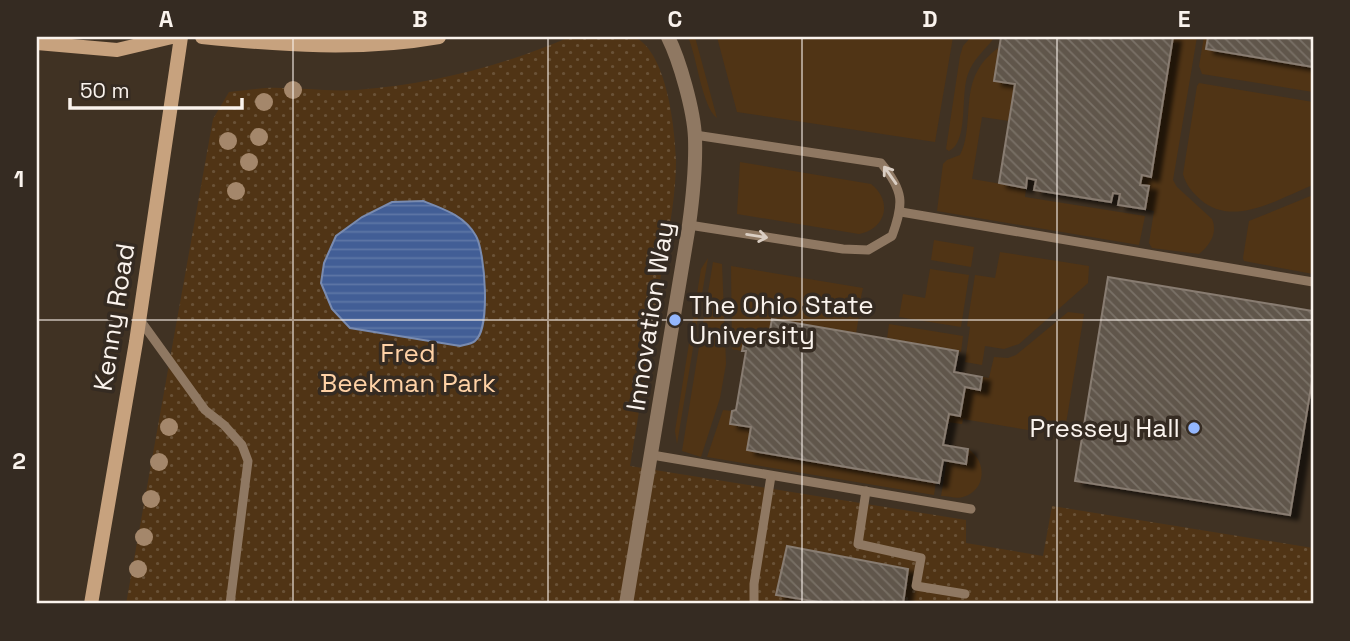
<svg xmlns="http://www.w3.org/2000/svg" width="1350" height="641" viewBox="0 0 1350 641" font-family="'Space Grotesk',sans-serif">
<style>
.built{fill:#403223}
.grass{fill:#503415}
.park{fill:url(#park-dots)}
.water{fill:url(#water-rules);stroke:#798bb0;stroke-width:2}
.building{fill:url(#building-back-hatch);stroke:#887c71;stroke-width:2;filter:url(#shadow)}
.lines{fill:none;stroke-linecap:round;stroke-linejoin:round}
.lane{stroke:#8f7862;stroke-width:9}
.street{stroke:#8f7862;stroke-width:14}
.secondary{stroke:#c7a27e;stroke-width:14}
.tree{fill:#a4876b}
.oneway{stroke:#dacec3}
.grid{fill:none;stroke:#faf3ed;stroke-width:2;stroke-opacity:0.55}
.poi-dot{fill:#94b7fd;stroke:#352b22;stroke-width:2.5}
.labels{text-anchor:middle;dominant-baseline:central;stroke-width:7;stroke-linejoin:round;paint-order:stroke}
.poi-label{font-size:26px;fill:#faf3ed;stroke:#352b22;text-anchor:start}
.street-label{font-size:26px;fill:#faf3ed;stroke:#352b22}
.park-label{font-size:26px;fill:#ffd2a6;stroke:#352b22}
.neatline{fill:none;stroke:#faf3ed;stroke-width:2.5}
.grid-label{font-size:23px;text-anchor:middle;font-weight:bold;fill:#faf3ed}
</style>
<defs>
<pattern id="park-dots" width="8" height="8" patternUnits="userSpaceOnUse" patternTransform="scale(1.75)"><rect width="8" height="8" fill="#503415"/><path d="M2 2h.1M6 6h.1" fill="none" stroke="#6a5237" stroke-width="1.8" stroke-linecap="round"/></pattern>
<pattern id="water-rules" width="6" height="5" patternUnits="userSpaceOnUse" patternTransform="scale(1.75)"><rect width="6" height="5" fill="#425e96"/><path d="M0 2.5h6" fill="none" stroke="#5e76a5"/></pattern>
<pattern id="building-back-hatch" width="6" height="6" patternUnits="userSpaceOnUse" patternTransform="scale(1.75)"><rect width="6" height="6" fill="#61574c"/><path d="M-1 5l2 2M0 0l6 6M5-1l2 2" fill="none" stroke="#797066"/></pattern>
<filter id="shadow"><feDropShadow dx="8" dy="4.5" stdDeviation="2" flood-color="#0009"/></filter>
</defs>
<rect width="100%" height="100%" fill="#352b22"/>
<!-- built -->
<rect class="built" x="37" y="37" width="1276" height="567"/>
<!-- grass -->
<g class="grass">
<path d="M688,37H695L717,118C702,107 697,57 688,37Z"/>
<path d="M717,37H953L935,142L737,112Z"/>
<path d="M971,37L994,38C985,50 973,59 968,74C960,94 969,142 949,151L946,149L960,56L963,46Z"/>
<path d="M1173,37H1197L1173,180L1177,187L1212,219C1218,233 1210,245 1199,254L1152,248L1149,243L1154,211L1145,209L1149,187L1140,185L1142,175L1151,176Z"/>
<path d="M1204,37H1208L1207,49L1313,67V92L1202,74L1199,66Z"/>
<path d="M1000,46L994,81L1015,84L1009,121L982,117L972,179L1026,188L1025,197L1145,216L1139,245L937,211L943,164L947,160L960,155C973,129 963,95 978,70C983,60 992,53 1000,46Z"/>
<path d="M1199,83L1313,102V185C1280,198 1233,228 1201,200C1192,192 1186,185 1183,174L1197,86Z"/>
<path d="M740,162L871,184C893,201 886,229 859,234L737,214Z"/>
<path d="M1313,195V274L1244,261L1243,258L1249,221Z"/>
<path d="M934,240L974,247L971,267L931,260Z"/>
<path d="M1000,252L1089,266L1088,283L1019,344L1004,349L985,346L982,365L965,362L970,327L967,326L975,275L995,278Z"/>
<path d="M708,258L677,444L675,431L701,269Z"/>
<path d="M713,262L722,264L726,364L720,398L701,457L682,451Z"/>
<path d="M731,266L863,288L858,311L855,310L854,314L859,315L856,334L772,319L768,341L745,337L742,351L732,349Z"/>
<path d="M930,269L969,275L961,327L899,317L903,294L925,298Z"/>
<path d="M1068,312L1084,314L1064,436L963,419L962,424L947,422L949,414L965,387L980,390L982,377L989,378L994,357L1008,358L1016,355Z"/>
<path d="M889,324L963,336L961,352L887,339Z"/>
<path d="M723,410L732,411L730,424L751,427L748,450L936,482L934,495L707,457Z"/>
<path d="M968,449C987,461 987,490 963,497C957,499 948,496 941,496L947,461L965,464Z"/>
</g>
<!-- park -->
<path class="park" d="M570,37C583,37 625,33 634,37C667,51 675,129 676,160C676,202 666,245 659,287C649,347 640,406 630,466L966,520V543L1043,556L1052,506L1313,548V604H126L213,119L229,92C241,91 254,89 266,88C296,87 327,92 357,90C432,84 502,66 570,37Z"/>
<!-- water -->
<path class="water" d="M423,201C444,209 465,216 476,236C485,252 491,329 475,341C472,344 464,345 460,346L350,328L332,309L321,283L324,263L336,236L362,217L392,202Z"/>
<!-- building -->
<g class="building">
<path d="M1001,37H1173L1151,177L1142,175L1140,185L1149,186L1145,209L1118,205L1120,194L1113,193L1111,202L1034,190L1036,180L1027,178L1026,188L999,183L1015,84L994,81Z"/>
<path d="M1208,37H1313V67L1206,49Z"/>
<path d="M1108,277L1313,311V375L1290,515L1075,481Z"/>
<path d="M772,319L958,351L954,372L982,377L980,390L965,387L960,416L949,414L943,445L968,449L966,464L943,460L939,483L747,450L751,427L730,424L732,411L736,410L746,351H742L745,337L768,341Z"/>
<path d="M787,546L908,569L903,604H831L776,595Z"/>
</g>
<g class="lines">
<!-- lane -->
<g class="lane">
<path d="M901,212L1313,282"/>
<path d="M689,225L843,249L868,250L892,236C904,203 904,191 881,163L695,135"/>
<path d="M140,320L205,410L224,425L242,445L248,461L230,604"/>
<path d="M652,455L971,509"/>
<path d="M866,491L858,544L921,558L916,586L965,594"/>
<path d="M754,604V584L771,476"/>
</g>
<!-- street -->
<path class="street" d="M626,604L689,225C693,196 696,167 695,138C694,111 680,61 668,37"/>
<!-- secondary -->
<g class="secondary">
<path d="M202,37C281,45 360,51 439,37"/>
<path d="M37,43L117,50L172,37"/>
<path d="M91,604L136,342L181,37"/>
</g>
</g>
<!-- trees -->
<g class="tree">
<circle cx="293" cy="90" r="9"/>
<circle cx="264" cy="102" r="9"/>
<circle cx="259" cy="137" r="9"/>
<circle cx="228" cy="141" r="9"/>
<circle cx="249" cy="162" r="9"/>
<circle cx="236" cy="191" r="9"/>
<circle cx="169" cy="427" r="9"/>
<circle cx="159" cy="462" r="9"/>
<circle cx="151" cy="499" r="9"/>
<circle cx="144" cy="537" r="9"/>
<circle cx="138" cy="569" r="9"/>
</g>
<!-- one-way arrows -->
<defs><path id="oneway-shaft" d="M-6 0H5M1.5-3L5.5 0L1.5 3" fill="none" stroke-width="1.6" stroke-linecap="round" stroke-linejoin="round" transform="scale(1.75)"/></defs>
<g class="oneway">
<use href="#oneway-shaft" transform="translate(890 175) rotate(-125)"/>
<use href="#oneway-shaft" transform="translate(757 236) rotate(9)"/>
</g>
<!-- grid -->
<path class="grid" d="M293,37V604M548,37V604M802,37V604M1057,37V604M37,320H1313"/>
<!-- markers -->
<g class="poi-dot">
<circle cx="675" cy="320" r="7"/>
<circle cx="1194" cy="428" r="7"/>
</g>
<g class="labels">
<!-- poi labels -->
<g class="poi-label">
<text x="689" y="305">The Ohio State<tspan x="689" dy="30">University</tspan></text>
<text x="1180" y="428" text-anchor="end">Pressey Hall</text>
</g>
<!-- street labels -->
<g class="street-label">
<text transform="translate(650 316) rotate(-81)">Innovation Way</text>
<text transform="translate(114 317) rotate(-81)">Kenny Road</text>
</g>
<!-- park labels -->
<g class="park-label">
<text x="408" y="353">Fred<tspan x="408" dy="30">Beekman Park</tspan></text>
</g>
</g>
<!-- border -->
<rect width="1350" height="641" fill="none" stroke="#352b22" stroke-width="77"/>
<!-- scale -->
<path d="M70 98v10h172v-10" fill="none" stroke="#faf3ed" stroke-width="3.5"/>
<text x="80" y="98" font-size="21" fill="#faf3ed" stroke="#352b22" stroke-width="5" paint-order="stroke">50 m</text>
<rect x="38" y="38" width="1274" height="564" class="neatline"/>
<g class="grid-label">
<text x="166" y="27">A</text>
<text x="420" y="27">B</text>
<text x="675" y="27">C</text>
<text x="930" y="27">D</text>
<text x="1184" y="27">E</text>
<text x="19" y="187">1</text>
<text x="19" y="469">2</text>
</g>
</svg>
